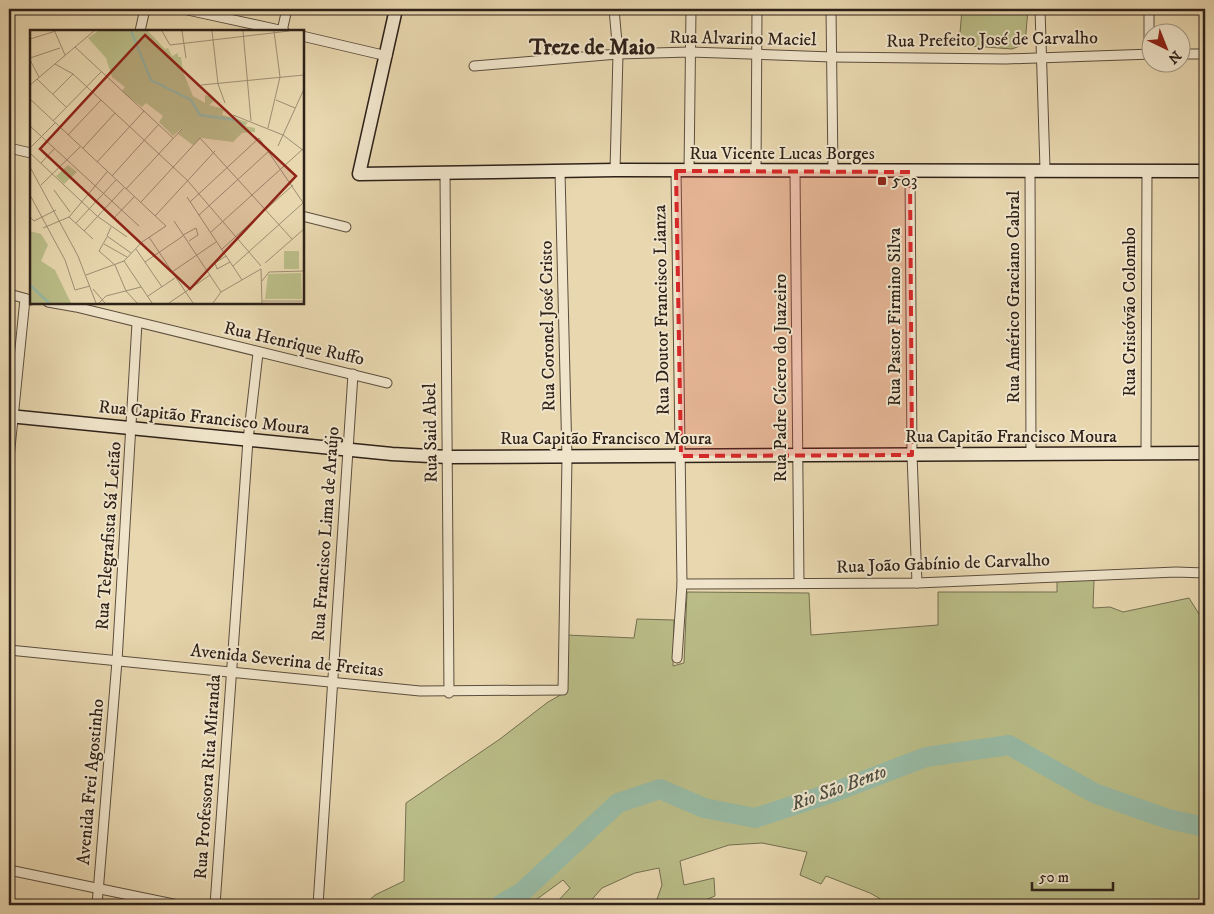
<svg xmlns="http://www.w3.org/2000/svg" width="1214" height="914" viewBox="0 0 1214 914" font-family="'IM FELL DW Pica',serif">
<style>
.green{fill:#babd88;stroke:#746f50}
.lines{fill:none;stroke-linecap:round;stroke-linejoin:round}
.river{stroke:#98baa5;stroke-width:20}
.minor-casing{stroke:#5c4e3e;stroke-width:11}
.secondary-casing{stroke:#2e2119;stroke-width:15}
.minor{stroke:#f0e5cb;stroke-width:9}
.secondary{stroke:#f0e5cb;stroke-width:12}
.marked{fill:#d62828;fill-opacity:0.2;stroke:#d62828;stroke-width:4;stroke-dasharray:10 6;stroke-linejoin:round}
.poi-dot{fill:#8f2418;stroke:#f0e5cb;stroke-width:2}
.labels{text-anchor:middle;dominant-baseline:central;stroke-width:4;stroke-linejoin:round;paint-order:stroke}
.street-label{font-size:18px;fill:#2e2119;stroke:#f0e5cb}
.poi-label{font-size:18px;fill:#2e2119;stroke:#f0e5cb;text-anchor:start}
.water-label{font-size:19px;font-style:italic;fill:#4e4f43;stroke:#f0e5cb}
.district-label{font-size:22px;font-weight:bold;fill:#2e2119;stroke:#f0e5cb}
.inset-river{fill:none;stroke:#98baa5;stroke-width:2.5}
.inset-road{fill:none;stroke:#9e8e73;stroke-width:1}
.view{fill:#8f2418;fill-opacity:0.15;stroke:#8f2418;stroke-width:2.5}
.inset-edge{fill:none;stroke:#2e2119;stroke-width:2.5}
</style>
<rect width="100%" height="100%" fill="#e8d7af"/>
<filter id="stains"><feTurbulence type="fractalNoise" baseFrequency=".004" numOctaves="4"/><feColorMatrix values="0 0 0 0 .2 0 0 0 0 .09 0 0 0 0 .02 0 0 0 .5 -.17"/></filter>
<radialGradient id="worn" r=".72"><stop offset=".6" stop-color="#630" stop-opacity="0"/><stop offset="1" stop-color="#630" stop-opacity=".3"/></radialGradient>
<!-- green -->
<g class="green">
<path d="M962,9H1028L1025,44L1012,49L959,45Z"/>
<path d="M1057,580H1094L1093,608L1110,607L1123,612L1189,598L1199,614L1205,615V905H891L870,893L826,876L821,884L800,875L807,852L762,843L729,845L680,861L684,885L714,878L715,896L693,905H655L662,885L659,868L635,873L602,888L587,905H561L557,902L570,888L563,880L529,905H364L375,895L404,881L406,803L500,739L548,702L564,693L566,635L634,638L637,619L674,620L673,666L684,663L687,592L809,593L811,635L938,625V592H1057Z"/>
</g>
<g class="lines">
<!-- river -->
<path class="river" d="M500,905L522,892L618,803L660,789L704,808L755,818L837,791L926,757L1009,745L1094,793L1168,819L1205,827"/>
<defs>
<g id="minor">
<path d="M183,9L284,31"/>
<path d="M614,9L618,54L615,170"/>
<path d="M831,9L833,170"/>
<path d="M1040,9L1045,169"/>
<path d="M140,31L145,9"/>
<path d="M282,31L287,9"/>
<path d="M302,36L387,56"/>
<path d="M1149,54V9"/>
<path d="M1182,54H1205"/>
<path d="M474,66L618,54L690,52L832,57L1006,59L1152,54"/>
<path d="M9,148L31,153"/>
<path d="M1030,170L1031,454"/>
<path d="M676,171L682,584L677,658"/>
<path d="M689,171L691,9"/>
<path d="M756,171L757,9"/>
<path d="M795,172L799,583"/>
<path d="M910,172L912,455L917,583"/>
<path d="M445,174L449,693"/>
<path d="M302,216L346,227"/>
<path d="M9,294L31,300"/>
<path d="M48,302L76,307L387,383"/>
<path d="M1146,454L1147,170"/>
<path d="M9,458L25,299"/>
<path d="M682,584L917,583L1176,572L1205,573"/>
<path d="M9,650L420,691L563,690L567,458L560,172"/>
<path d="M9,870L178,905"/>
<path d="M97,905L117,661L137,323"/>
<path d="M215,905L248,440L258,353"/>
<path d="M318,905L353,374"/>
</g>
<g id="secondary">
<path d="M396,9L359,174L615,170L1205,171"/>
<path d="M9,416L392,454L448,457L1205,453"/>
</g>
</defs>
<!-- minor casing -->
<use href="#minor" class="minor-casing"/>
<!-- secondary casing -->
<use href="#secondary" class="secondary-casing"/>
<!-- minor -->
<use href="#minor" class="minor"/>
<!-- secondary -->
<use href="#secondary" class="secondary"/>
</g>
<!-- marked area -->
<path class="marked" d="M676,171L910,172L912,455L681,456Z"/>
<!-- markers -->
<rect class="poi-dot" x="877" y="176" width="10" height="10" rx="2.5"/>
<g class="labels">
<!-- street labels -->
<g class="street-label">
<text transform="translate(743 39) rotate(1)">Rua Alvarino Maciel</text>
<text transform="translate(992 40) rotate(-1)">Rua Prefeito José de Carvalho</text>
<text x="782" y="154">Rua Vicente Lucas Borges</text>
<text transform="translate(1014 297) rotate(-90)">Rua Américo Graciano Cabral</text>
<text transform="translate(662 310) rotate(-91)">Rua Doutor Francisco Lianza</text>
<text transform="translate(1130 312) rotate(-90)">Rua Cristóvão Colombo</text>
<text transform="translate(895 317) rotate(-90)">Rua Pastor Firmino Silva</text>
<text transform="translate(548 326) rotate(-91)">Rua Coronel José Cristo</text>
<text transform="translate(294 344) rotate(13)">Rua Henrique Ruffo</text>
<text transform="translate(781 378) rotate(-90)">Rua Padre Cícero do Juazeiro</text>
<text transform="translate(204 418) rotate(6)">Rua Capitão Francisco Moura</text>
<text transform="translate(431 433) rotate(-91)">Rua Said Abel</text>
<text x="1011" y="437">Rua Capitão Francisco Moura</text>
<text x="606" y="439">Rua Capitão Francisco Moura</text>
<text transform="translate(326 534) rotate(-86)">Rua Francisco Lima de Araújo</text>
<text transform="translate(109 536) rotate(-86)">Rua Telegrafista Sá Leitão</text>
<text transform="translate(943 564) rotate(-2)">Rua João Gabínio de Carvalho</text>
<text transform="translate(287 661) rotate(6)">Avenida Severina de Freitas</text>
<text transform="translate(208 777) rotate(-86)">Rua Professora Rita Miranda</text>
<text transform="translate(91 782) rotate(-85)">Avenida Frei Agostinho</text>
</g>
<!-- poi labels -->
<g class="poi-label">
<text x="892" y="181">503</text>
</g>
<!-- water labels -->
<g class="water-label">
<text transform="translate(839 788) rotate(-20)">Rio São Bento</text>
</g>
<!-- district labels -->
<g class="district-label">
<text x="592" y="47">Treze de Maio</text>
</g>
</g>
<!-- overview -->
<g transform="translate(30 30)">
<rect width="274" height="274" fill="#e8d7af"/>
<path d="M68,1H118L135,19L138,18L142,26L148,23V27H151L153,42L163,66L175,73V65L183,67L185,70L179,75L194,79L192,85L218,92L215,96L225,98V102L212,103L203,112L171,108L163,115L148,104L152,98L143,106L129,92L133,86L116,73L112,77L96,65L92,61L95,57L82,47L76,28L58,8ZM38,135L47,142L34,154L26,146ZM0,201L11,204L18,215L11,231L25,240L41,273H0ZM254,221H269V239H254ZM271,243L272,269H235L238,244Z" fill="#babd88"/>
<path class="inset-river" d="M101,1L121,50L161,70L170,85L206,90L213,95M0,255L19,273"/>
<path class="inset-road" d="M132,1L140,15L259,1M152,1L156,28M182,1L188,54L195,73M213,1L221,91M25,2L35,25M0,9L26,1M45,17L143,108M0,28L30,18M0,30L9,47M25,34L43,44L157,150L231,236M7,49L36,77M0,55L64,1M171,55L274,45M23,64L43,44M0,69L136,196L112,212L94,231L122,273M246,70L265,78M203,85L253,105L274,121M23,91L71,42M0,96L109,196M238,98L250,47L244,1M38,105L71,70M248,116L274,59M0,118L25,93M53,118L85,83M0,123L67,186L97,207M67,132L114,81M11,133L24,119M0,137L48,226L66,273M82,146L129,94M11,155L50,117M96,159L152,99M24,160L40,182M0,165L35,230L45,260L60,256M157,167L212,250M111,172L170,108L262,209M160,172L229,108L274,174M169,185L239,121M125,186L185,121M0,187L4,191L26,180M39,187L77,142M39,187L63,209M85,187L104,167M144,191L191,262M46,193L86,150M81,197L77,206L101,223M13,198L39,187M54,201L94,158M180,203L274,118M153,205L166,198L168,205L159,211M77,207L69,221L85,235L96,261L107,273M119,207L163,273M74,214L97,227M106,219L132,257M192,219L263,155M196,226L185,233L187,239L200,232M115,232L153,206M235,233L274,199M203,236L273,173M231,239L232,273M142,242L186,212M56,245L94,231M232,251L239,242L274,241M63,259L75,273M118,266L145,248M232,271H274M69,273L76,266L111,257M139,273L180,245M183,273L191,262L231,239"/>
<path class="view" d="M115,5L266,146L160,259L10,119Z"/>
<rect width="274" height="274" class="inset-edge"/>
</g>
<!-- margin -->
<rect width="1214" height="914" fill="none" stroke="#e8d7af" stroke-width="30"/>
<rect x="10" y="10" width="1194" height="894" fill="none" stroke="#2e2119" stroke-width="2.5"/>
<rect x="15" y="15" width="1184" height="884" fill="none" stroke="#2e2119"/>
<!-- north arrow -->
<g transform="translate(1166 48) rotate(137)"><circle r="24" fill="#f0e5cb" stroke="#a29784"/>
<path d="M0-4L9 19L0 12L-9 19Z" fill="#8f2418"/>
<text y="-8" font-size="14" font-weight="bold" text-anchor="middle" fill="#2e2119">N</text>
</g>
<!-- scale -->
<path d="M1032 882v8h81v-8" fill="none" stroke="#2e2119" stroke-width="2.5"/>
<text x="1039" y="882" font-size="15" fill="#2e2119" stroke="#f0e5cb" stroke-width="4" paint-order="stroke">50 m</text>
<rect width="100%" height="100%" filter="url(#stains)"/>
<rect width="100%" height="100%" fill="url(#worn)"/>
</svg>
